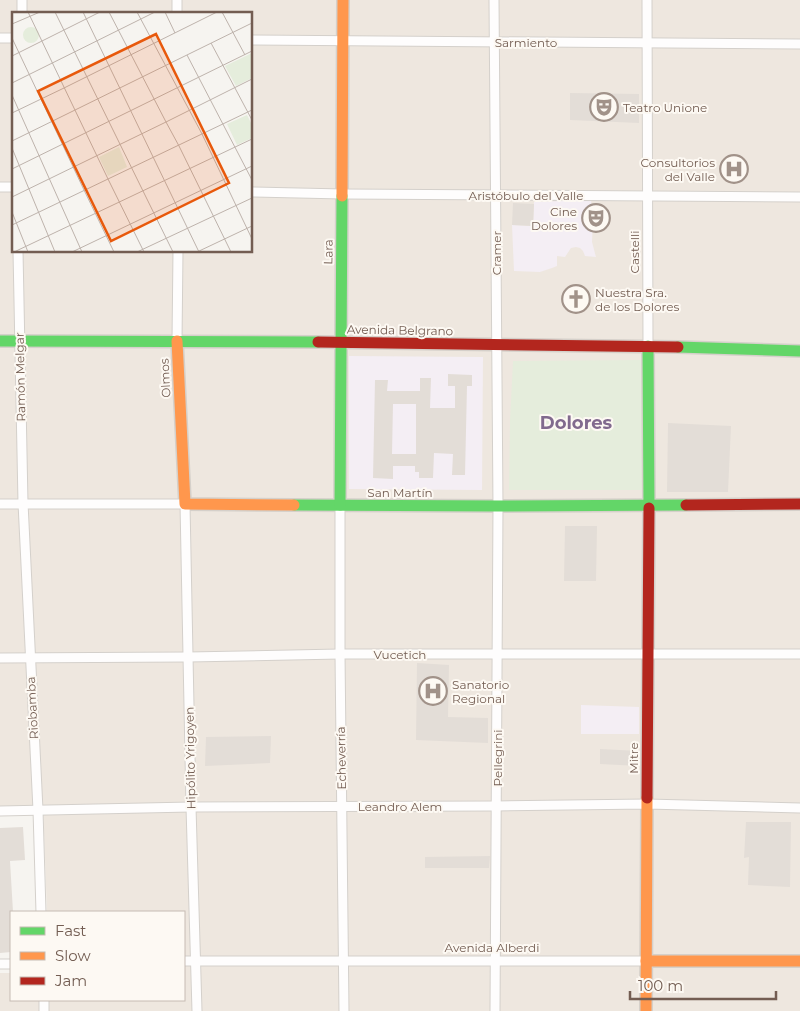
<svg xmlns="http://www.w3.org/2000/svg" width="800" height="1011" viewBox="0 0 800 1011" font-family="Montserrat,sans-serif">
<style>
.residential{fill:#eee7df;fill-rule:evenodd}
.education{fill:#f4eef4}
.green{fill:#e5eddc}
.building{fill:#e3ddd7;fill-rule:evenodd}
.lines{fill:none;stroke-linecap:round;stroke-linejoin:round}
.street-casing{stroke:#d4d0cb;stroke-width:11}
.fast-casing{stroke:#d5d0ca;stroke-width:14}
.slow-casing{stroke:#d5d0ca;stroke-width:14}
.jam-casing{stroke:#d5d0ca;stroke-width:14}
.street{stroke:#fefdfd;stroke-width:9}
.fast{stroke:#63d668;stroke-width:11}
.slow{stroke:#ff974d;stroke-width:11}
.jam{stroke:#b3261e;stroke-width:11}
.labels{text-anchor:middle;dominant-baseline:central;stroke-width:4;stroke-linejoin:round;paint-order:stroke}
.street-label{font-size:12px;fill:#735d52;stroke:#fdf9f3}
.poi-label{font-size:12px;fill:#735d52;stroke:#fdf9f3;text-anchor:start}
.district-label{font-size:18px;font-weight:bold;fill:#816a8e;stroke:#fdf9f3}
.inset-road{fill:none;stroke:#beb3ac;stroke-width:1}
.view{fill:#e8590c;fill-opacity:0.15;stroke:#e8590c;stroke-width:2.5}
.inset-edge{fill:none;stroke:#735d52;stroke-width:2.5}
</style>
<rect width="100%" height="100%" fill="#f6f4f0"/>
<!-- residential -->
<path class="residential" d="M0,0H800V1011H0V973H11V1000H184V912H47L43,806H0ZM14,14H251V251H14Z"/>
<!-- education -->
<g class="education">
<path d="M591,200L593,221L592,242L596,257L585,256L583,251L580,248L576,247L571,248L565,257L557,256V266L552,268L540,272L514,271L512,225L533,226L534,202Z"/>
<path d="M349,356L483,357L482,490L349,489Z"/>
<path d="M581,705L639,707V734H581Z"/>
</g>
<!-- green -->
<path class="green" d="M643,360L642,490H509L510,421L513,361Z"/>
<!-- building -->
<g class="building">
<path d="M570,93L639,94V123L570,120Z"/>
<path d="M513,203L534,204L533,226L512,225Z"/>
<path d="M448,374L472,375V386H467L465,475H452L453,454L434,453L433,478H419V472H415V466H393V479L373,478L375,380H388L387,391H420V378H431L430,408H455V386H448ZM393,404H416V454H392Z"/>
<path d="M668,423L731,426L728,492H667Z"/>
<path d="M565,526H597L596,581H564Z"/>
<path d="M417,663L449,665L448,717L488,718V743L416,740Z"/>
<path d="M271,736L270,763L205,766L206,737Z"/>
<path d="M600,749L639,751V766L600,764Z"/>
<path d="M746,822H791L790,887L748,885L749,857L744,858Z"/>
<path d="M23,827L25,860L10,861L13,912H11V952L0,953V828Z"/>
<path d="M490,856L489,868H425V857Z"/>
</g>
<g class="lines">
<defs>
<g id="street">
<path d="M177,0V14"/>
<path d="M494,0L498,506L495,1011"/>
<path d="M647,0L648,346"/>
<path d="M22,14V0"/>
<path d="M0,38H14"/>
<path d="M251,40L800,44"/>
<path d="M0,187H14"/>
<path d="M251,192L343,194L800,197"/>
<path d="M18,251L23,503L38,810L41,912"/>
<path d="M177,341L178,251"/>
<path d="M0,504H185L191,807L197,1011"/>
<path d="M340,505V654L344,1011"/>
<path d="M0,658L188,657L340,654H800"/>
<path d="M0,811L191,807L496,806L647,804L800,808"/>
<path d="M184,961H646"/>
<path d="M0,964H11"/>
<path d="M44,1000V1011"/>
</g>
<g id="fast">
<path d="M0,341L318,342"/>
<path d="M648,346L649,508"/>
<path d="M678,347L800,351"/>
<path d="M294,505L498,506L686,505"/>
<path d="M340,505L342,196"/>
</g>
<g id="slow">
<path d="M342,196L343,0"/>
<path d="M177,341L185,504L294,505"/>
<path d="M646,961H800"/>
<path d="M646,1011L647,798"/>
</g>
<g id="jam">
<path d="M318,342L678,347"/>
<path d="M686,505L800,504"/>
<path d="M647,798L649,508"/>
</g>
</defs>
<!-- street casing -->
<use href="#street" class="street-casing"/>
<!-- fast casing -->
<use href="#fast" class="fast-casing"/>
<!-- slow casing -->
<use href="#slow" class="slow-casing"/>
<!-- jam casing -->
<use href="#jam" class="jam-casing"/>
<!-- street -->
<use href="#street" class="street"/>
<!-- fast -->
<use href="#fast" class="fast"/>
<!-- slow -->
<use href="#slow" class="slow"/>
<!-- jam -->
<use href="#jam" class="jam"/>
</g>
<!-- icons -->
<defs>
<symbol id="theatre-ring" viewBox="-11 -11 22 22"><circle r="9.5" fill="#fdf9f3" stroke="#a19289" stroke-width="1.5"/><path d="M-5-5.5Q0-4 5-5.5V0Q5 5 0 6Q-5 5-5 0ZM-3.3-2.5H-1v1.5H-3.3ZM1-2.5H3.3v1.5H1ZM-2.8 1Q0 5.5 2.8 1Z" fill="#a19289"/></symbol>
<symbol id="hospital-ring" viewBox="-11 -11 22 22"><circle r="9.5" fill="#fdf9f3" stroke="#a19289" stroke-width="1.5"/><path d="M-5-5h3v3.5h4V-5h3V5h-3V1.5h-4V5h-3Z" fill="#a19289"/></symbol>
<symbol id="church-ring" viewBox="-11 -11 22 22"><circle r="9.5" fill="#fdf9f3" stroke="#a19289" stroke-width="1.5"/><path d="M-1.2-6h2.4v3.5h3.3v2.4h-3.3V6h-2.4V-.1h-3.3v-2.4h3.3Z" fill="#a19289"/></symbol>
</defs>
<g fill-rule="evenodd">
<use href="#theatre-ring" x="588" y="91" width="32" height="32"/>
<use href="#hospital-ring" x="718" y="153" width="32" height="32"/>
<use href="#theatre-ring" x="580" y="202" width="32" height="32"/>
<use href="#church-ring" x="560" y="283" width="32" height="32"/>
<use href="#hospital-ring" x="417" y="675" width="32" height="32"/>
</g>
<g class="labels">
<!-- street labels -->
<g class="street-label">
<text x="526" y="42">Sarmiento</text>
<text x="526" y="195">Aristóbulo del Valle</text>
<text transform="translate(328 252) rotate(-89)">Lara</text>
<text transform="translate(634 252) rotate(-90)">Castelli</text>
<text transform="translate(496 253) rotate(-90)">Cramer</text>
<text transform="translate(400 330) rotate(1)">Avenida Belgrano</text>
<text transform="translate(20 377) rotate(-91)">Ramón Melgar</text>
<text transform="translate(165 378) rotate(-93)">Olmos</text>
<text x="400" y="492">San Martín</text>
<text x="400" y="654">Vucetich</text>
<text transform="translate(32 708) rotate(-93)">Riobamba</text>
<text transform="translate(190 758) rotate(-91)">Hipólito Yrigoyen</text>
<text transform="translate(341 758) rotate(-91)">Echeverría</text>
<text transform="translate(497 758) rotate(-90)">Pellegrini</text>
<text transform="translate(633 758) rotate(-90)">Mitre</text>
<text x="400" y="806">Leandro Alem</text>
<text x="492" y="947">Avenida Alberdi</text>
</g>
<!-- poi labels -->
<g class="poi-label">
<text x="623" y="107">Teatro Unione</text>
<text x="715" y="162" text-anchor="end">Consultorios<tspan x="715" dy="14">del Valle</tspan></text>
<text x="577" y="211" text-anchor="end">Cine<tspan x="577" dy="14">Dolores</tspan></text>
<text x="595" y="292">Nuestra Sra.<tspan x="595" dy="14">de los Dolores</tspan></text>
<text x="452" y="684">Sanatorio<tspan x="452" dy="14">Regional</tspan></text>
</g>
<!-- district labels -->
<g class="district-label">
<text x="576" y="423">Dolores</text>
</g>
</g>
<!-- overview -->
<g transform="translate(12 12)">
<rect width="240" height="240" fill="#f6f4f0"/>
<path d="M11 23a8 8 0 1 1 16 0a8 8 0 1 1-16 0ZM240,41V66L224,74L213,54ZM235,103L240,113V126L225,133L215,112ZM107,135L115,155L96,164L87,145Z" fill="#e5eddc"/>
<path class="inset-road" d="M16,0L96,167M43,0L161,240M71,0L187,240M97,0L154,110L240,67M125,0L190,122L240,227M153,0L163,21M210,0L233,43M0,12L28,0M0,26L72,178M199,31L240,108M175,43L240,168M0,44L88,0M0,71L143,0M52,76L205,0M0,83L70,240M0,101L52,76M0,129L240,11M167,134L219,240M0,136L43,240M0,157L240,39M96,167L132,240M72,178L102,240M0,185L154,110L167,134M0,200L16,240M0,213L240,98M2,240L240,127M60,240L240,154M125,240L240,186M185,240L240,214"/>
<path class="view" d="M144,22L217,171L99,229L26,79Z"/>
<rect width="240" height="240" class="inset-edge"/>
</g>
<!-- legend -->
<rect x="10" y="911" width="175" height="90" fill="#fdf9f3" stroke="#c6bbb3"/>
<rect x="20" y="927" width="25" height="8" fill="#63d668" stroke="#c6bbb3"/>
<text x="55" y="936" font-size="15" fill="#735d52">Fast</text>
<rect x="20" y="952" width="25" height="8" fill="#ff974d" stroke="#c6bbb3"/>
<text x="55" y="961" font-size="15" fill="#735d52">Slow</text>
<rect x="20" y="977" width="25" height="8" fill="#b3261e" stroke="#c6bbb3"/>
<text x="55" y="986" font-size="15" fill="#735d52">Jam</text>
<!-- scale -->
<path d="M630 991v8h146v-8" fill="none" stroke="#735d52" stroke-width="2.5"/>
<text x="638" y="991" font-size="15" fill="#735d52" stroke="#fdf9f3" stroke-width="4" paint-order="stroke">100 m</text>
</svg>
